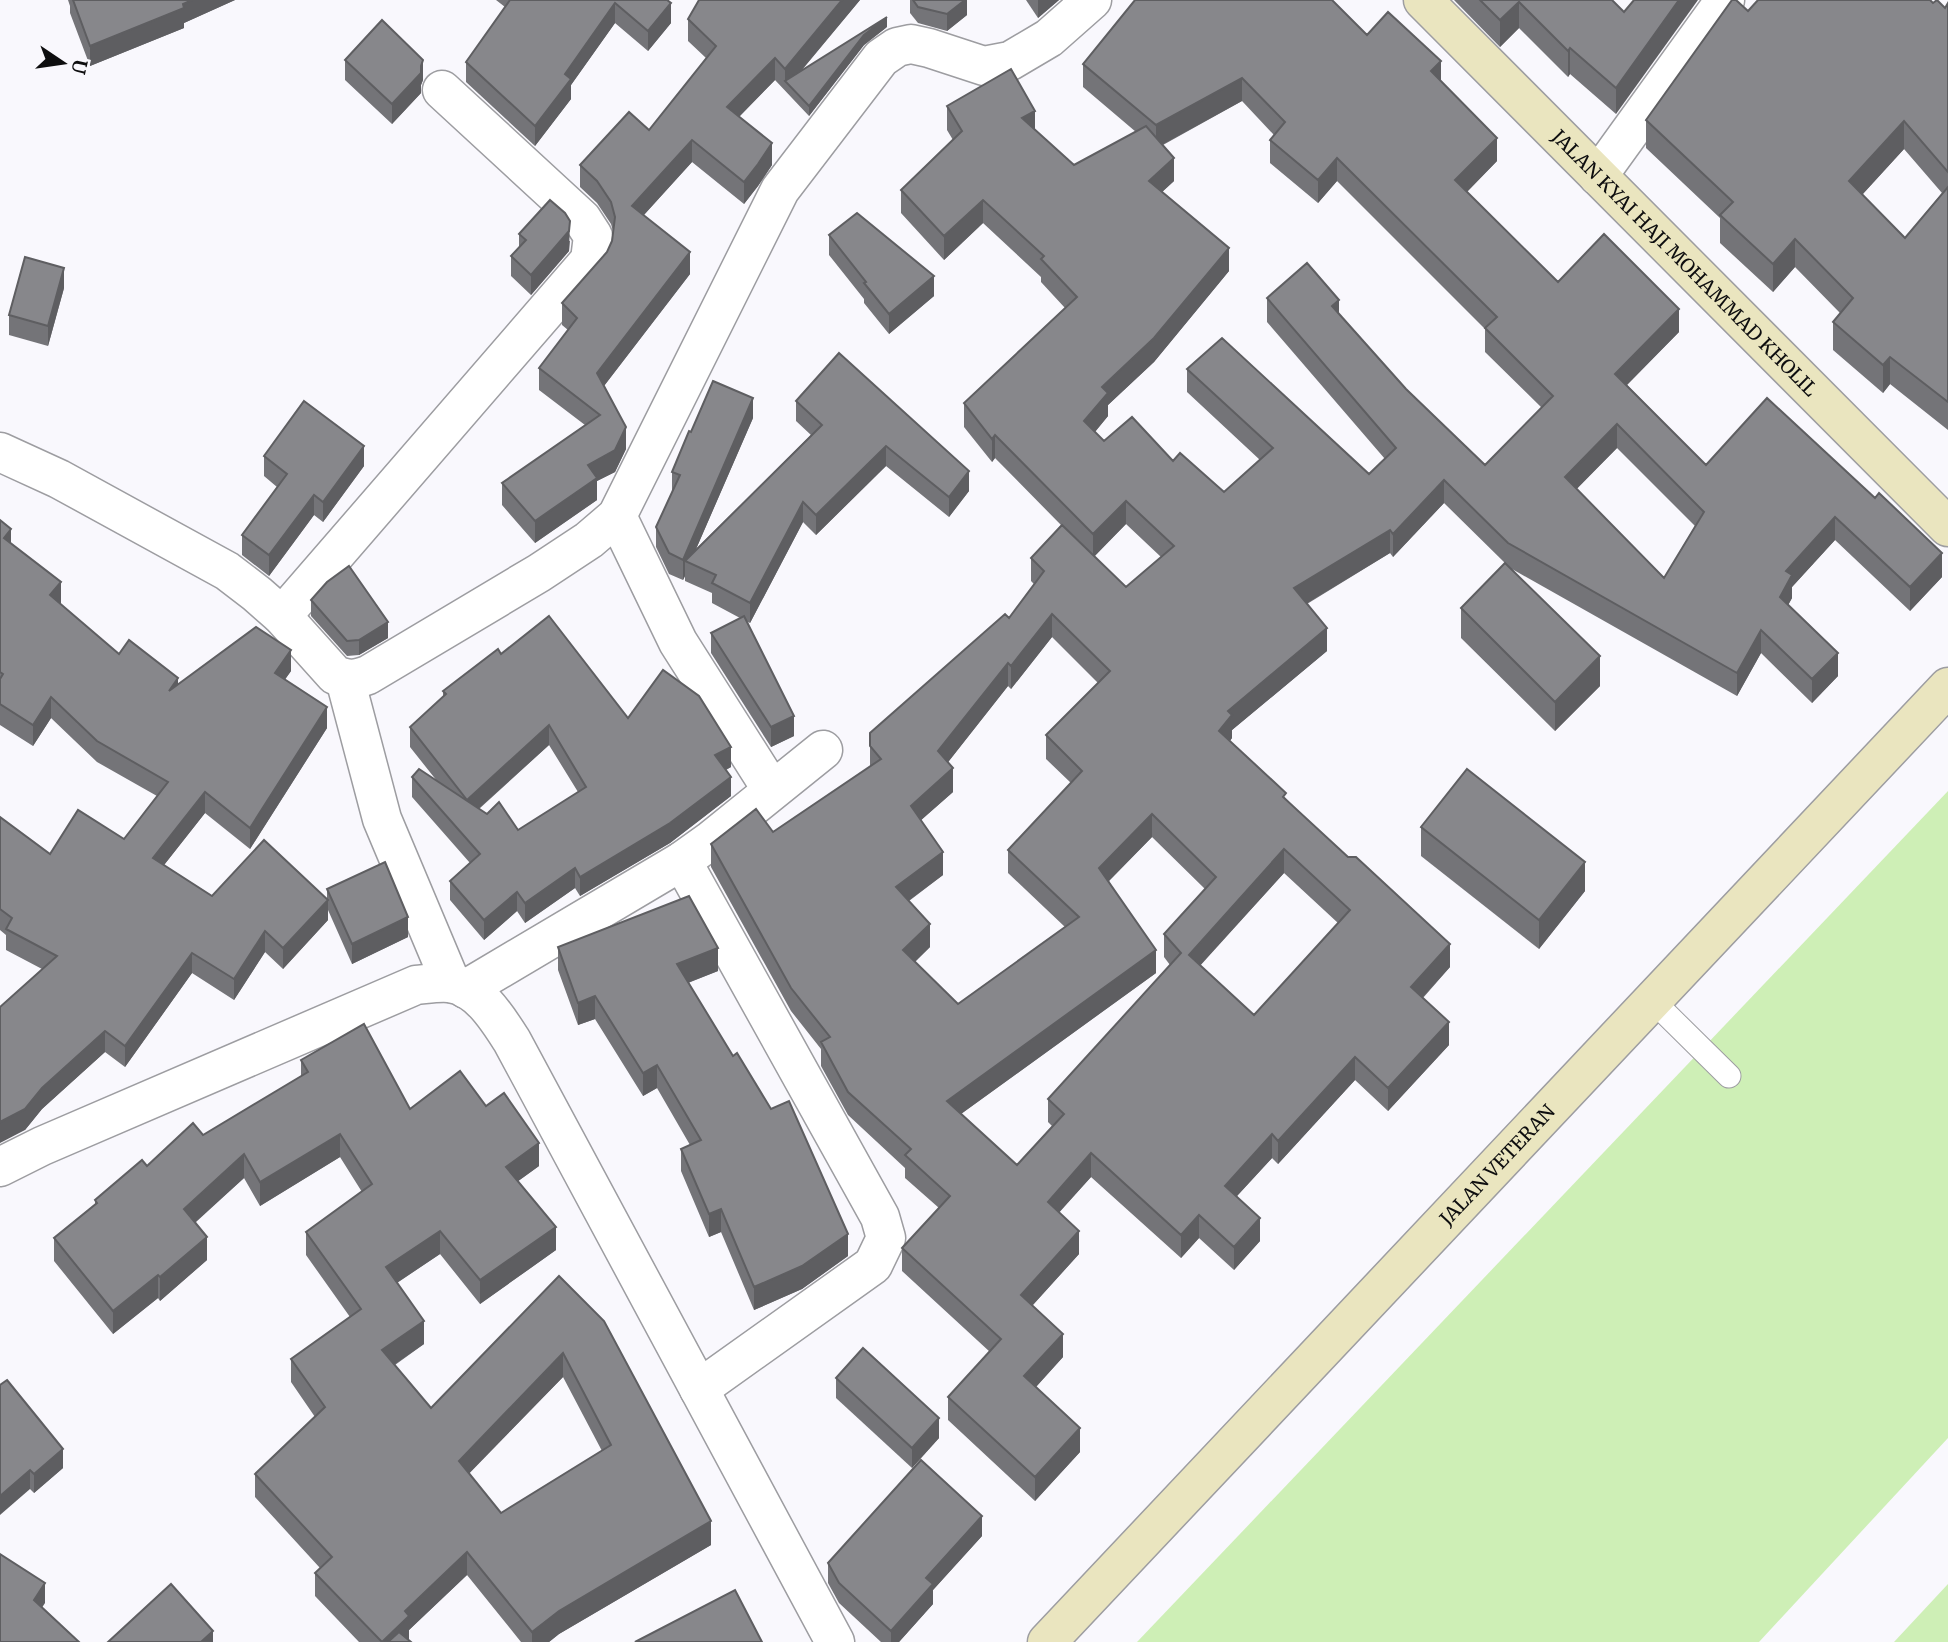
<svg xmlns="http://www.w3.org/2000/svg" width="1948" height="1642" viewBox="0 0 1948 1642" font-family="Merriweather,serif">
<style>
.park{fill:#ceefb6}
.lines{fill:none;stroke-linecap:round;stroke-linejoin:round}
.lane-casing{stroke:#9d9da1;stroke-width:25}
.street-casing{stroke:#9d9da1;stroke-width:41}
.secondary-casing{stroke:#9d9da1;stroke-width:41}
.lane{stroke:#fff;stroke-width:23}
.street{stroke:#fff;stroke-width:38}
.secondary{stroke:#eae5bf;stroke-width:38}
.wall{fill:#747478;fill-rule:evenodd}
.shaded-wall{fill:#5e5e61}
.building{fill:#87878b;stroke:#5e5e61;stroke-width:2;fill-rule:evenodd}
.labels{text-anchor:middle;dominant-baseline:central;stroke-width:6;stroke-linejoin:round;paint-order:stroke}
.street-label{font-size:19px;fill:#0e0e0f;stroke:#f9f8fd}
</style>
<rect width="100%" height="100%" fill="#f9f8fd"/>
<!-- park -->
<g class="park">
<path d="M1948,791V1438L1759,1642H1137Z"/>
<path d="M1948,1584V1642H1894Z"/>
</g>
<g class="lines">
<defs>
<path id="lane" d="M1653,1001L1729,1076"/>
<g id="street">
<path d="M1598,176L1725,0"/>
<path d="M0,452L59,479L227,571L257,594L282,616L335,675C348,680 355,680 368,675L539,573L589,540L617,516L780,190L881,58L897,47L911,44L929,48L984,66L1010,61L1049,38L1092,0"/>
<path d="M617,516L678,642L772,790"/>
<path d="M282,616L590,260L593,236L582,219L442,90"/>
<path d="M345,679L382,819L451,983"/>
<path d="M682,861L880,1217L886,1238L873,1265L699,1389"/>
<path d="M466,989L682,861L710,841L823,750"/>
<path d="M0,1167L42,1146L416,985C427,984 439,982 449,983C478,986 498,1019 512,1041L835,1642"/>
</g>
<g id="secondary">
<path id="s1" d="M1423,0L1948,527"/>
<path id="s2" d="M1047,1642L1948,687"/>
</g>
</defs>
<!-- lane casing -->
<use href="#lane" class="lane-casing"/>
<!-- street casing -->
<use href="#street" class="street-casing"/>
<!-- secondary casing -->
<use href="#secondary" class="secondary-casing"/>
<!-- lane -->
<use href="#lane" class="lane"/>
<!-- street -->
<use href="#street" class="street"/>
<!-- secondary -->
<use href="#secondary" class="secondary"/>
</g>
<!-- wall -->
<g class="wall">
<path d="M68,0H235L184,23V28L90,66L70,13V6Z"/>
<path d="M496,0H667L671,23L648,51L615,23L571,85V99L535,146L466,82V62L505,7Z"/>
<path d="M699,0H860L802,70L887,27L864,45L809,116L775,80L739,117L772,165L758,186L744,204L692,162L643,216L690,274L604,386L626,449L615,472L597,481V500L535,543L502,505V483L585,425L539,390V368L568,330L562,325V303L607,252L612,241L613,231L611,224L597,203L580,187V165L649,130L706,58L688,41V19Z"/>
<path d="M910,0H967V15L947,31L918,23L910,13Z"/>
<path d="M1026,0H1059L1038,18Z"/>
<path d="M1454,0H1612L1624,12L1616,114L1570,74L1568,77L1519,28L1500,47Z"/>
<path d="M1933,3L1945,8L1948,3V430L1890,384L1883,393L1833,350V322L1840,313L1795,267L1773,292L1720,243V218L1646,148V120L1748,11ZM1904,149L1942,193L1905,238L1862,195Z"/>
<path d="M1367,35L1441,81L1497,161L1467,192L1558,282L1679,332L1627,385L1706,465L1767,398L1942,577L1910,611L1835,540L1792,587V598L1788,605L1838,676L1812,703L1761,653L1737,696L1512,569L1600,686L1555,731L1461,638V608L1505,563L1444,503L1393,557L1390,553L1307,604L1327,651L1232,730V738L1230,741L1450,967L1423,998L1449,1045L1388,1111L1355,1080L1278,1164L1272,1158L1237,1196L1260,1241L1234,1270L1199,1238L1181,1258L1091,1177L1059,1212L1079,1254L1032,1306L1063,1357L1036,1387L1080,1452L1035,1501L948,1420V1397L990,1352L902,1271V1248L939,1208L905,1178V1168L848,1115L821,1066V1049L791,1011L711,867V844L773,832L870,767V733L1009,618L1034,584L1031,581V558L1061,525L995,458L992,462L964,427V403L1065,308L1041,282V277L983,223L944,260L901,213V190L953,140L947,130V106L1035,130L1074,165L1136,132L1083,87V64ZM1242,101L1274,135L1270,140V163L1318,203L1337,181L1485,329V352L1542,408L1485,465L1406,389L1339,314L1267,298V322L1385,459L1369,474L1187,369V392L1260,460L1224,492L1173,461L1104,441L1095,432L1108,416V405L1154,362L1229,271L1162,192L1174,181L1163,145ZM1617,448L1695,526L1664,578L1576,489ZM1126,524L1161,557L1126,587L1094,556ZM1052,637L1098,683L1046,735V759L1071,783L1008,850V873L1065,927L958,1004L915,962L930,947L909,901L943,875L921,820L953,792L948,762L1008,686L1011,689ZM1152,837L1205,889L1164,934V957L1170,965L1048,1099V1122L1052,1126L1017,1165L961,1114L1156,973L1109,881ZM1284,873L1338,923L1254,1015L1200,965Z"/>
<path d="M345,60L423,80L421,85V93L392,124L345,80Z"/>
<path d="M519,234L570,241L569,251L531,295L511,276V256L519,247Z"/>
<path d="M829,235L934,296L889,334L864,303V299L829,255Z"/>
<path d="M64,288L48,346L9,335V315Z"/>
<path d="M839,353L969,491L949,517L886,466L816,535L803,522L750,623L746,621L794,736L771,747L711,653V633L740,618L712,603V593L685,581V576L683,580L669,574L656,547V527L672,492V472L691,432L753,418L696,549L811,435L796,421V401Z"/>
<path d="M264,456L364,466L323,522L314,515L269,576L242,555V535L277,487L264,476Z"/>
<path d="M0,520L11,544L61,603L60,604L119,654L178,684L291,671L285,679L327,728L250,849L205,813L164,865L212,896L327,899V889L408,937L352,964L328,910V920L283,969L265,952L234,1000L192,973L125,1067L105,1052L42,1109L25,1130L42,969L6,950V935L0,930V817L50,854L124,839L157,796L97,762L51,718L33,746L0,725Z"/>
<path d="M311,600L388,638L359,655L347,656L311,616Z"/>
<path d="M501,654L628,718L731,767L726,770L731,796L670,843L580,896L575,888L525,923L517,911L484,940L450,900V881L470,863L412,797V777L437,781L410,747V727L443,697V691ZM549,745L578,792L518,830L487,814L479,809Z"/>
<path d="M1421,827L1585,891L1539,949L1421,856Z"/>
<path d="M558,947L718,971L688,983L848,1256L802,1289L754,1310L721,1232L709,1237L681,1171V1149L690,1145L657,1088L643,1096L595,1019L578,1025L558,970Z"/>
<path d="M301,1060L410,1109L486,1106L539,1166L518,1181L556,1250L480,1304L440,1254L397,1283L424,1344L395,1365L431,1408L559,1276L711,1545L559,1634L549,1642H521L467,1575L409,1630V1640L411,1642H359L315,1596V1573L320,1568L255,1497V1474L315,1417L291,1382V1359L350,1317L306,1255V1232L362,1192L340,1157L260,1206L244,1178L195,1222L207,1260L160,1301L158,1298L113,1334L54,1261V1238L95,1205V1200L147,1166L203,1135L301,1076ZM563,1377L602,1451L501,1513L469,1473Z"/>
<path d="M836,1378L939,1438L912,1468L836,1398Z"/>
<path d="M0,1385L63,1468L34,1493L30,1489Z"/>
<path d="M982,1536L933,1590V1604L899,1642H881L839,1603L828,1583V1563Z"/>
</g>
<!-- shaded-wall -->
<g class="shaded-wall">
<path d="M192,0H235L184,23V28L90,66V46Z"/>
<path d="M842,0H860L789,85L785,81V91V69Z"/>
<path d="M965,0H967V15L947,31V14Z"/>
<path d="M1038,0H1059L1038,18Z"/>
<path d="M1679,0H1698L1616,114V88Z"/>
<path d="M1519,2V28L1500,47V20Z"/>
<path d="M615,3V23L571,85V99L535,146V126L565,74Z"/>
<path d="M671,3V23L648,51V31Z"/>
<path d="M887,17V27L864,45L809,116V106L864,35Z"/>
<path d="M1570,48V74L1568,77V51Z"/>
<path d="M775,58V80L727,129V107Z"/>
<path d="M423,60V80L421,85V93L392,124V104L421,66Z"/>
<path d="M1441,61V84L1431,71Z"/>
<path d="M1242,78V101L1156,148V125Z"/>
<path d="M1035,111V134L1022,118Z"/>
<path d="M1904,121V149L1849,209V181Z"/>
<path d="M1497,138V161L1455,204V180Z"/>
<path d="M692,140V162L632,228V206Z"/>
<path d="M772,143V165L758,186L744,204V182Z"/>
<path d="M1174,158V181L1149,204V181Z"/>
<path d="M1337,158V181L1318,203V180Z"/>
<path d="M983,200V223L944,260V236Z"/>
<path d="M570,221L569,251L531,295V275Z"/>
<path d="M1795,239V267L1773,292V264Z"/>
<path d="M1229,248V271L1154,362L1108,405V416L1084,445V421L1102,387Z"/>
<path d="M690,252V274L597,395V373Z"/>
<path d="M64,268V288L48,346V326Z"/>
<path d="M934,276V296L889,334V314Z"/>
<path d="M1339,300V323L1332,306Z"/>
<path d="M1679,309V332L1615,397V374Z"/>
<path d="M1890,357V384L1883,393V365Z"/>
<path d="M753,398V418L690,563L685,561V576L683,580V560Z"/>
<path d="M1617,424V448L1565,501V477Z"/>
<path d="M626,427V449L615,472L597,481V500L535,543V521L588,465Z"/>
<path d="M995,435V458L992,462V439Z"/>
<path d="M364,446V466L323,522V502Z"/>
<path d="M886,446V466L816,535V515Z"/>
<path d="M969,471V491L949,517V497Z"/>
<path d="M1444,480V503L1393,557V534Z"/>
<path d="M314,495V515L269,576V555Z"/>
<path d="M1126,501V524L1093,558V534Z"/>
<path d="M803,502V522L750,623V603Z"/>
<path d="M1835,517V540L1792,587V598L1780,620V597L1786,571Z"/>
<path d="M11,529V550L4,538Z"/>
<path d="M1390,530V553L1294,611V588Z"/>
<path d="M1942,553V577L1910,611V587Z"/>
<path d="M61,582V603L50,616V595Z"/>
<path d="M1052,614V637L1011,689V666Z"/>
<path d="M388,622V638L359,655V640Z"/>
<path d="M1327,628V651L1232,730V738L1219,754V731L1228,711Z"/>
<path d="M1761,630V653L1737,696V673Z"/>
<path d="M291,650V671L275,694V673Z"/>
<path d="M1838,653V676L1812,703V679Z"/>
<path d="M1600,656V686L1555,731V702Z"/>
<path d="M1008,663V686L938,775V751Z"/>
<path d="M178,678V698L169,691Z"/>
<path d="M51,697V718L33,746V725Z"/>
<path d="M327,707V728L250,849V828Z"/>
<path d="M794,716V736L771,747V727Z"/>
<path d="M549,725V745L467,819V800Z"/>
<path d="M731,747V767L715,775V755Z"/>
<path d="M953,768V792L911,829V806Z"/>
<path d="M731,777V796L670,843L580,896V877Z"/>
<path d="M205,792V813L153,879V858Z"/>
<path d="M1152,814V837L1099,891V868Z"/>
<path d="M1284,849V873L1189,978V955Z"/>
<path d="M943,852V875L896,910V887Z"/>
<path d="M1585,862V891L1539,949V920Z"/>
<path d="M575,868V888L525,923V903Z"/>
<path d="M517,892V911L484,940V920Z"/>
<path d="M328,900V920L283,969V948Z"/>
<path d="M408,917V937L352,964V944Z"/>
<path d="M930,924V947L903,973V950Z"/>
<path d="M265,931V952L234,1000V979Z"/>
<path d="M1450,944V967L1411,1010V987Z"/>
<path d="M718,948V971L677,987V964Z"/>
<path d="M1156,950V973L947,1124V1101Z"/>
<path d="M192,953V973L125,1067V1046Z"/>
<path d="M595,996V1019L578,1025V1003Z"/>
<path d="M1449,1022V1045L1388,1111V1088Z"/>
<path d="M105,1031V1052L42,1109L25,1130L0,1143V1122L42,1088Z"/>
<path d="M1355,1057V1080L1278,1164V1141Z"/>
<path d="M657,1065V1088L643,1096V1073Z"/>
<path d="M340,1134V1157L260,1206V1182Z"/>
<path d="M1272,1134V1158L1225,1209V1186Z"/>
<path d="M539,1143V1166L506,1190V1167Z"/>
<path d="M1091,1153V1177L1048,1225V1202Z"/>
<path d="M244,1154V1178L184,1233V1209Z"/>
<path d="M721,1209V1232L709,1237V1214Z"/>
<path d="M1199,1215V1238L1181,1258V1235Z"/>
<path d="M1260,1218V1241L1234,1270V1247Z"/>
<path d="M556,1227V1250L480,1304V1280Z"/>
<path d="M440,1231V1254L386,1290V1267Z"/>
<path d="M1079,1231V1254L1021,1318V1295Z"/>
<path d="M848,1234V1256L802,1289L754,1310V1287Z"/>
<path d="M207,1237V1260L160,1301V1277Z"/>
<path d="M158,1275V1298L113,1334V1311Z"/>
<path d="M424,1321V1344L382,1373V1350Z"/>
<path d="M1063,1334V1357L1024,1400V1376Z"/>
<path d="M563,1353V1377L459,1484V1461Z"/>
<path d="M939,1418V1438L912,1468V1448Z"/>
<path d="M1080,1428V1452L1035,1501V1477Z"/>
<path d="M63,1449V1468L34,1493V1474Z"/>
<path d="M30,1470V1489L0,1515V1496Z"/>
<path d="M982,1516V1536L933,1590V1604L899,1642H891V1631L926,1578Z"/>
<path d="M711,1521V1545L559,1634L549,1642H532V1632L559,1611Z"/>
<path d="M467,1552V1575L409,1630V1639L406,1642H383L405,1611Z"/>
<path d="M45,1583V1603L34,1620V1600Z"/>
<path d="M213,1631V1642H201Z"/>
</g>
<!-- building -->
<g class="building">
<path d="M73,0H192L183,4L184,8L90,46Z"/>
<path d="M510,0H667L671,3L648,31L615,3L565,74L571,79L535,126L466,62Z"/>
<path d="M699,0H842L785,69L775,58L727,107L772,143L758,164L744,182L692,140L632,206L690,252L597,373L626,427L615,450L588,465L597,478L535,521L502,483L600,415L539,368L577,318L562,303L607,252L612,241L615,217L611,202L597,181L580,165L629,112L649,130L716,46L688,19Z"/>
<path d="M913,0H965L947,14L918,7Z"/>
<path d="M1135,0H1332L1367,35L1388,12L1441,61L1431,71L1497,138L1455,180L1558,282L1604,234L1679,309L1615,374L1706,465L1767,398L1875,498L1879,493L1942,553L1910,587L1835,517L1786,571L1792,575L1780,597L1838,653L1812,679L1761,630L1737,673L1508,543L1444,480L1393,534L1390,530L1294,588L1327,628L1228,711L1232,715L1219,731L1286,793L1283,797L1348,857H1356L1450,944L1411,987L1449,1022L1388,1088L1355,1057L1278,1141L1272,1134L1225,1186L1260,1218L1234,1247L1199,1215L1181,1235L1091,1153L1048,1202L1079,1231L1021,1295L1063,1334L1024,1376L1080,1428L1035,1477L948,1397L1001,1339L902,1248L950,1196L905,1155L911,1149L848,1092L821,1042L830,1037L791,988L711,844L756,809L773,832L881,759L870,746V733L1005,614L1009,618L1044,571L1031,558L1062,525L1126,587L1174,546L1126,501L1093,534L995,435L992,439L964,403L1077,297L1041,259L1044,256L983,200L944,236L901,190L962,131L947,106L1011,69L1035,111L1022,118L1074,165L1146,126L1174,158L1149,181L1229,248L1154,338L1102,387L1108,393L1084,421L1104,441L1132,417L1173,461L1180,453L1224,492L1273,448L1187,369L1222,338L1369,474L1396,448L1267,298L1307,263L1339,300L1332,306L1406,389L1485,465L1553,396L1485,328L1497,317L1337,158L1318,180L1270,140L1285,122L1242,78L1156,125L1083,64ZM1617,424L1704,512L1664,578L1565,477ZM1052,614L1110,671L1046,735L1082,771L1008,850L1079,917L958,1004L903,950L930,924L896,887L943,852L911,806L953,768L938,751L1008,663L1011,666ZM1152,814L1216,877L1164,934L1181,953L1048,1099L1064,1114L1017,1165L947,1101L1156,950L1099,868ZM1284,849L1350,910L1254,1015L1189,955Z"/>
<path d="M1480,0H1612L1624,12L1634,0H1679L1616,88L1570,48L1568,51L1519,2L1500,20Z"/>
<path d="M1732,0H1736L1748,11L1758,0H1930L1933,3L1937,0L1945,8L1948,3V172L1904,121L1849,181L1905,238L1948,187V402L1890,357L1883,365L1833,322L1853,298L1795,239L1773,264L1720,215L1733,202L1646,120Z"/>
<path d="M887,17L864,35L809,106L785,81Z"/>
<path d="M382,20L423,60L421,66V73L392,104L345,60Z"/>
<path d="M550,200L565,213L570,221L569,231L531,275L511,256L526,240L519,234Z"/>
<path d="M857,213L934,276L889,314L864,283L866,282L829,235Z"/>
<path d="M25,257L64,268L48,326L9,315Z"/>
<path d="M839,353L969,471L949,497L886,446L816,515L803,502L750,603L712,583L716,575L685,561L822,425L796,401Z"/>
<path d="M713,381L753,398L683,560L669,553L656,527L680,475L672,472L689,431L691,432Z"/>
<path d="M304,401L364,446L323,502L314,495L269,555L242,535L287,474L264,456Z"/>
<path d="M0,520L11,529L4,538L61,582L50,595L119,654L129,640L178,678L169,691L256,627L291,650L275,673L327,707L250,828L205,792L153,858L212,896L264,840L328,900L283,948L265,931L234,979L192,953L125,1046L105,1031L42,1088L25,1109L0,1122V1007L57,956L6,929L12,918L0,909V817L50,854L78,810L124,839L168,782L97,741L51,697L33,725L0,704V679L3,674L0,672Z"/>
<path d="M1505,563L1600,656L1555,702L1461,608Z"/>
<path d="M349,566L388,622L359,640L347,641L311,600L327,582Z"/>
<path d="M549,616L628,718L663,670L699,696L731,747L715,755L731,777L670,823L580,877L575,868L525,903L517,892L484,920L450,881L480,854L412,777L419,769L487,814L499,802L518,830L586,787L549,725L467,800L410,727L446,694L443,691L498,649L501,654Z"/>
<path d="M744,616L794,716L771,727L711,633Z"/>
<path d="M1467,769L1585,862L1539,920L1421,827Z"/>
<path d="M385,862L408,917L352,944L327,889Z"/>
<path d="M689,896L718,948L677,964L733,1056L737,1053L771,1109L789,1101L848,1234L802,1266L754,1287L721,1209L709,1214L681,1149L701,1140L657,1065L643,1073L595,996L578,1003L558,947Z"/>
<path d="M364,1024L410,1109L460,1071L486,1106L504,1093L539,1143L506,1167L556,1227L480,1280L440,1231L386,1267L424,1321L382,1350L431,1408L559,1276L604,1321L711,1521L559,1611L532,1632L467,1552L405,1611L409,1616L382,1642L315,1573L332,1557L255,1474L325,1407L291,1359L361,1309L306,1232L372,1184L340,1134L260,1182L244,1154L184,1209L207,1237L160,1277L158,1275L113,1311L54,1238L97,1203L95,1200L142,1160L147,1166L193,1123L203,1135L308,1072L301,1060ZM563,1353L611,1445L501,1513L459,1461Z"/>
<path d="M863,1348L939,1418L912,1448L836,1378Z"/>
<path d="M7,1380L63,1449L34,1474L30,1470L0,1496V1385Z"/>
<path d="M921,1460L982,1516L926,1578L933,1584L891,1631L839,1583L828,1563Z"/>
<path d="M0,1554L45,1583L34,1600L79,1642H0Z"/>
<path d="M171,1584L213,1631L201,1642H108Z"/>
<path d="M735,1590L762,1642H635Z"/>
<path d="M399,1632L411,1642H388Z"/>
</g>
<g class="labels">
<!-- street labels -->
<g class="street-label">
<text stroke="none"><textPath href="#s1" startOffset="371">JALAN KYAI HAJI MOHAMMAD KHOLIL</textPath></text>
<text stroke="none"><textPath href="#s2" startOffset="656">JALAN VETERAN</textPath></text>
</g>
</g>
<!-- north arrow -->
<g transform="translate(63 63) rotate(103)" stroke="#f9f8fd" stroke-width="5" paint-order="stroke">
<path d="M0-5L12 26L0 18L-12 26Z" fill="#0e0e0f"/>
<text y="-10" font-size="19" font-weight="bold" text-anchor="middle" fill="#0e0e0f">U</text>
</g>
</svg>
